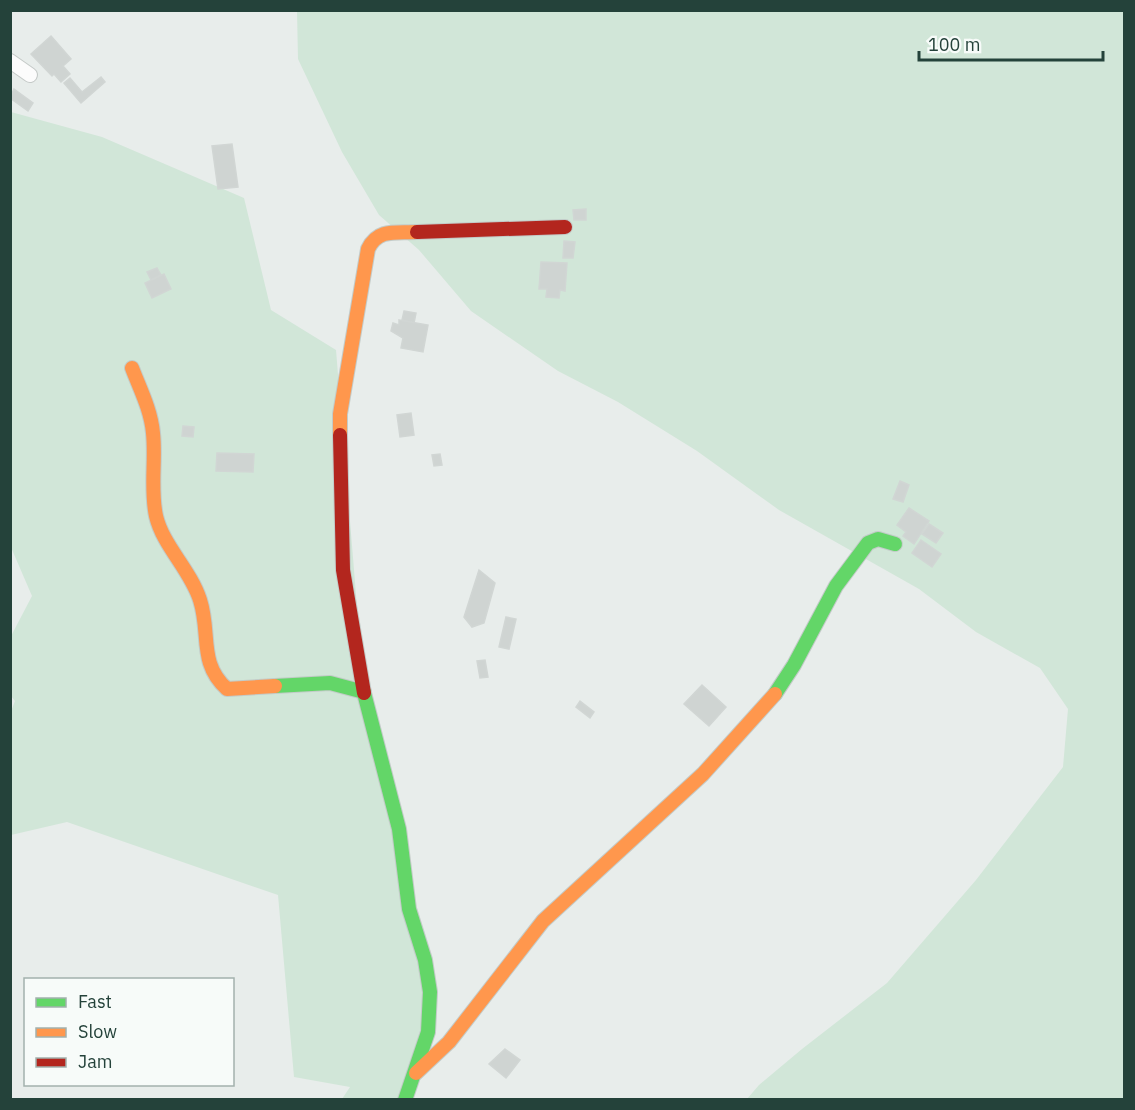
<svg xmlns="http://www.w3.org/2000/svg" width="1135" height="1110" viewBox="0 0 1135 1110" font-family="'IBM Plex Sans',sans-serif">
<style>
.green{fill:#d1e6d8}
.building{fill:#cfd4d2;stroke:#d1d6d4;stroke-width:1.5}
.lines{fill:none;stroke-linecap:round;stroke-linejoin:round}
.street-casing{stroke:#c5cac8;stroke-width:16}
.fast-casing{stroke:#c3cbc8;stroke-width:16}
.slow-casing{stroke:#c3cbc8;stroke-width:16}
.jam-casing{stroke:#c3cbc8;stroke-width:16}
.street{stroke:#fcfcfc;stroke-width:14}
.fast{stroke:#63d668;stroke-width:14}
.slow{stroke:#ff974d;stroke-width:14}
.jam{stroke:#b3261e;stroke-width:14}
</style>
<rect width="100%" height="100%" fill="#e8edeb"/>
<!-- green -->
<g class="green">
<path d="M297,11H1124V1099H747L759,1085L802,1049L887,983L976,880L1063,767L1068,709L1040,668L976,632L919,589L779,510L697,451L618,402L558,371L471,311L419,250L379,215L342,152L298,59Z"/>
<path d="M11,112L102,137L244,198L271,310L336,350L364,692L430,992L403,1099H342L350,1087L294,1077L278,895L67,822L11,835L10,714L15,701L11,696L10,638L32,596L10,545Z"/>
</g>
<!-- building -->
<g class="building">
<path d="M51,36L71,59L63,66L70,74L61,82L54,74L52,76L31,54Z"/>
<path d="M101,77L105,82L81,103L64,83L70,78L82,92Z"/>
<path d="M14,89L33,103L28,111L10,98Z"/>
<path d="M232,144L238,187L218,189L212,146Z"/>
<path d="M586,209V220H574L573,210Z"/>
<path d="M564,241L575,242L573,258H563Z"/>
<path d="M541,262L567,263L565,291L560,290L559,298L546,297L547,289H539Z"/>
<path d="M157,268L161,275L151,280L147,272Z"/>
<path d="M164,274L171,289L152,298L145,283Z"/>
<path d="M404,311L416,313L414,323L402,320Z"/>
<path d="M399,320L428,325L423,352L401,348L403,338L391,331L393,323L399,325Z"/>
<path d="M411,413L414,435L400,437L397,415Z"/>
<path d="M183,426L194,427L193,437L182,436Z"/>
<path d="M217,453L254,454L253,472L216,471Z"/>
<path d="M440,454L442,465L434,466L432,455Z"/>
<path d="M900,481L909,485L903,502L893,499Z"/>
<path d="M909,508L929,521L914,544L903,536L906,532L897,525Z"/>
<path d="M929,524L943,533L936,543L922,534Z"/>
<path d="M921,540L941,554L932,567L912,553Z"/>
<path d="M479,570L495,583L484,623L472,627L464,617Z"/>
<path d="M506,617L516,619L509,649L499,647Z"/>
<path d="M485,660L488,677L480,678L477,661Z"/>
<path d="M702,685L726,707L709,726L684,704Z"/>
<path d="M580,701L594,712L590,718L576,707Z"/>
<path d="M505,1049L520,1060L506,1078L489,1064Z"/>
</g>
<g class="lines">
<defs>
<path id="street" d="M10,61L30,75"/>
<g id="fast">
<path d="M275,686L330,683L364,692"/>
<path d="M364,693L399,829L409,909L425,960L430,992L428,1032L405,1100"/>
<path d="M775,694L794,665L836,586L868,543L878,539L895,544"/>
</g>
<g id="slow">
<path d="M132,368C140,389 151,410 153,433C156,461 150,488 156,516C163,546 190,569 200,600C211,634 198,663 227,689L275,686"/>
<path d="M340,435V414L368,249C378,228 396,233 417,232"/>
<path d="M416,1073L449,1042L543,921L703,774L775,694"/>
</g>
<g id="jam">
<path d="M417,232L565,227"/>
<path d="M340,435L343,570L364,693"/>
</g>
</defs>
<!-- street casing -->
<use href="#street" class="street-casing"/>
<!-- fast casing -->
<use href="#fast" class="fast-casing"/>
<!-- slow casing -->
<use href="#slow" class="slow-casing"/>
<!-- jam casing -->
<use href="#jam" class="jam-casing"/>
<!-- street -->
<use href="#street" class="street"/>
<!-- fast -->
<use href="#fast" class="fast"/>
<!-- slow -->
<use href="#slow" class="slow"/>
<!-- jam -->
<use href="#jam" class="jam"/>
</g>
<!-- border -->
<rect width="1135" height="1110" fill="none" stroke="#24423a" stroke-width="24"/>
<!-- legend -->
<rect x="24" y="978" width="210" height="108" fill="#f7fbf9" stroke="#a3b1ad" stroke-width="1.5"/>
<rect x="36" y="998" width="30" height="9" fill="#63d668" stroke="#a3b1ad" stroke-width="1.5"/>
<text x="78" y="1008" font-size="18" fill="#24423a">Fast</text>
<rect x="36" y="1028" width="30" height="9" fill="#ff974d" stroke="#a3b1ad" stroke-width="1.5"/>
<text x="78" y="1038" font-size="18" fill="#24423a">Slow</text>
<rect x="36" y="1058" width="30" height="9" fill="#b3261e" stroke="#a3b1ad" stroke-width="1.5"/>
<text x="78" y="1068" font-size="18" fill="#24423a">Jam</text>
<!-- scale -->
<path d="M919 51v9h184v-9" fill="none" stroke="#24423a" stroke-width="3"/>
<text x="928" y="51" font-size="18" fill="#24423a" stroke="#f7fbf9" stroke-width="4.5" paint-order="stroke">100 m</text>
</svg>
